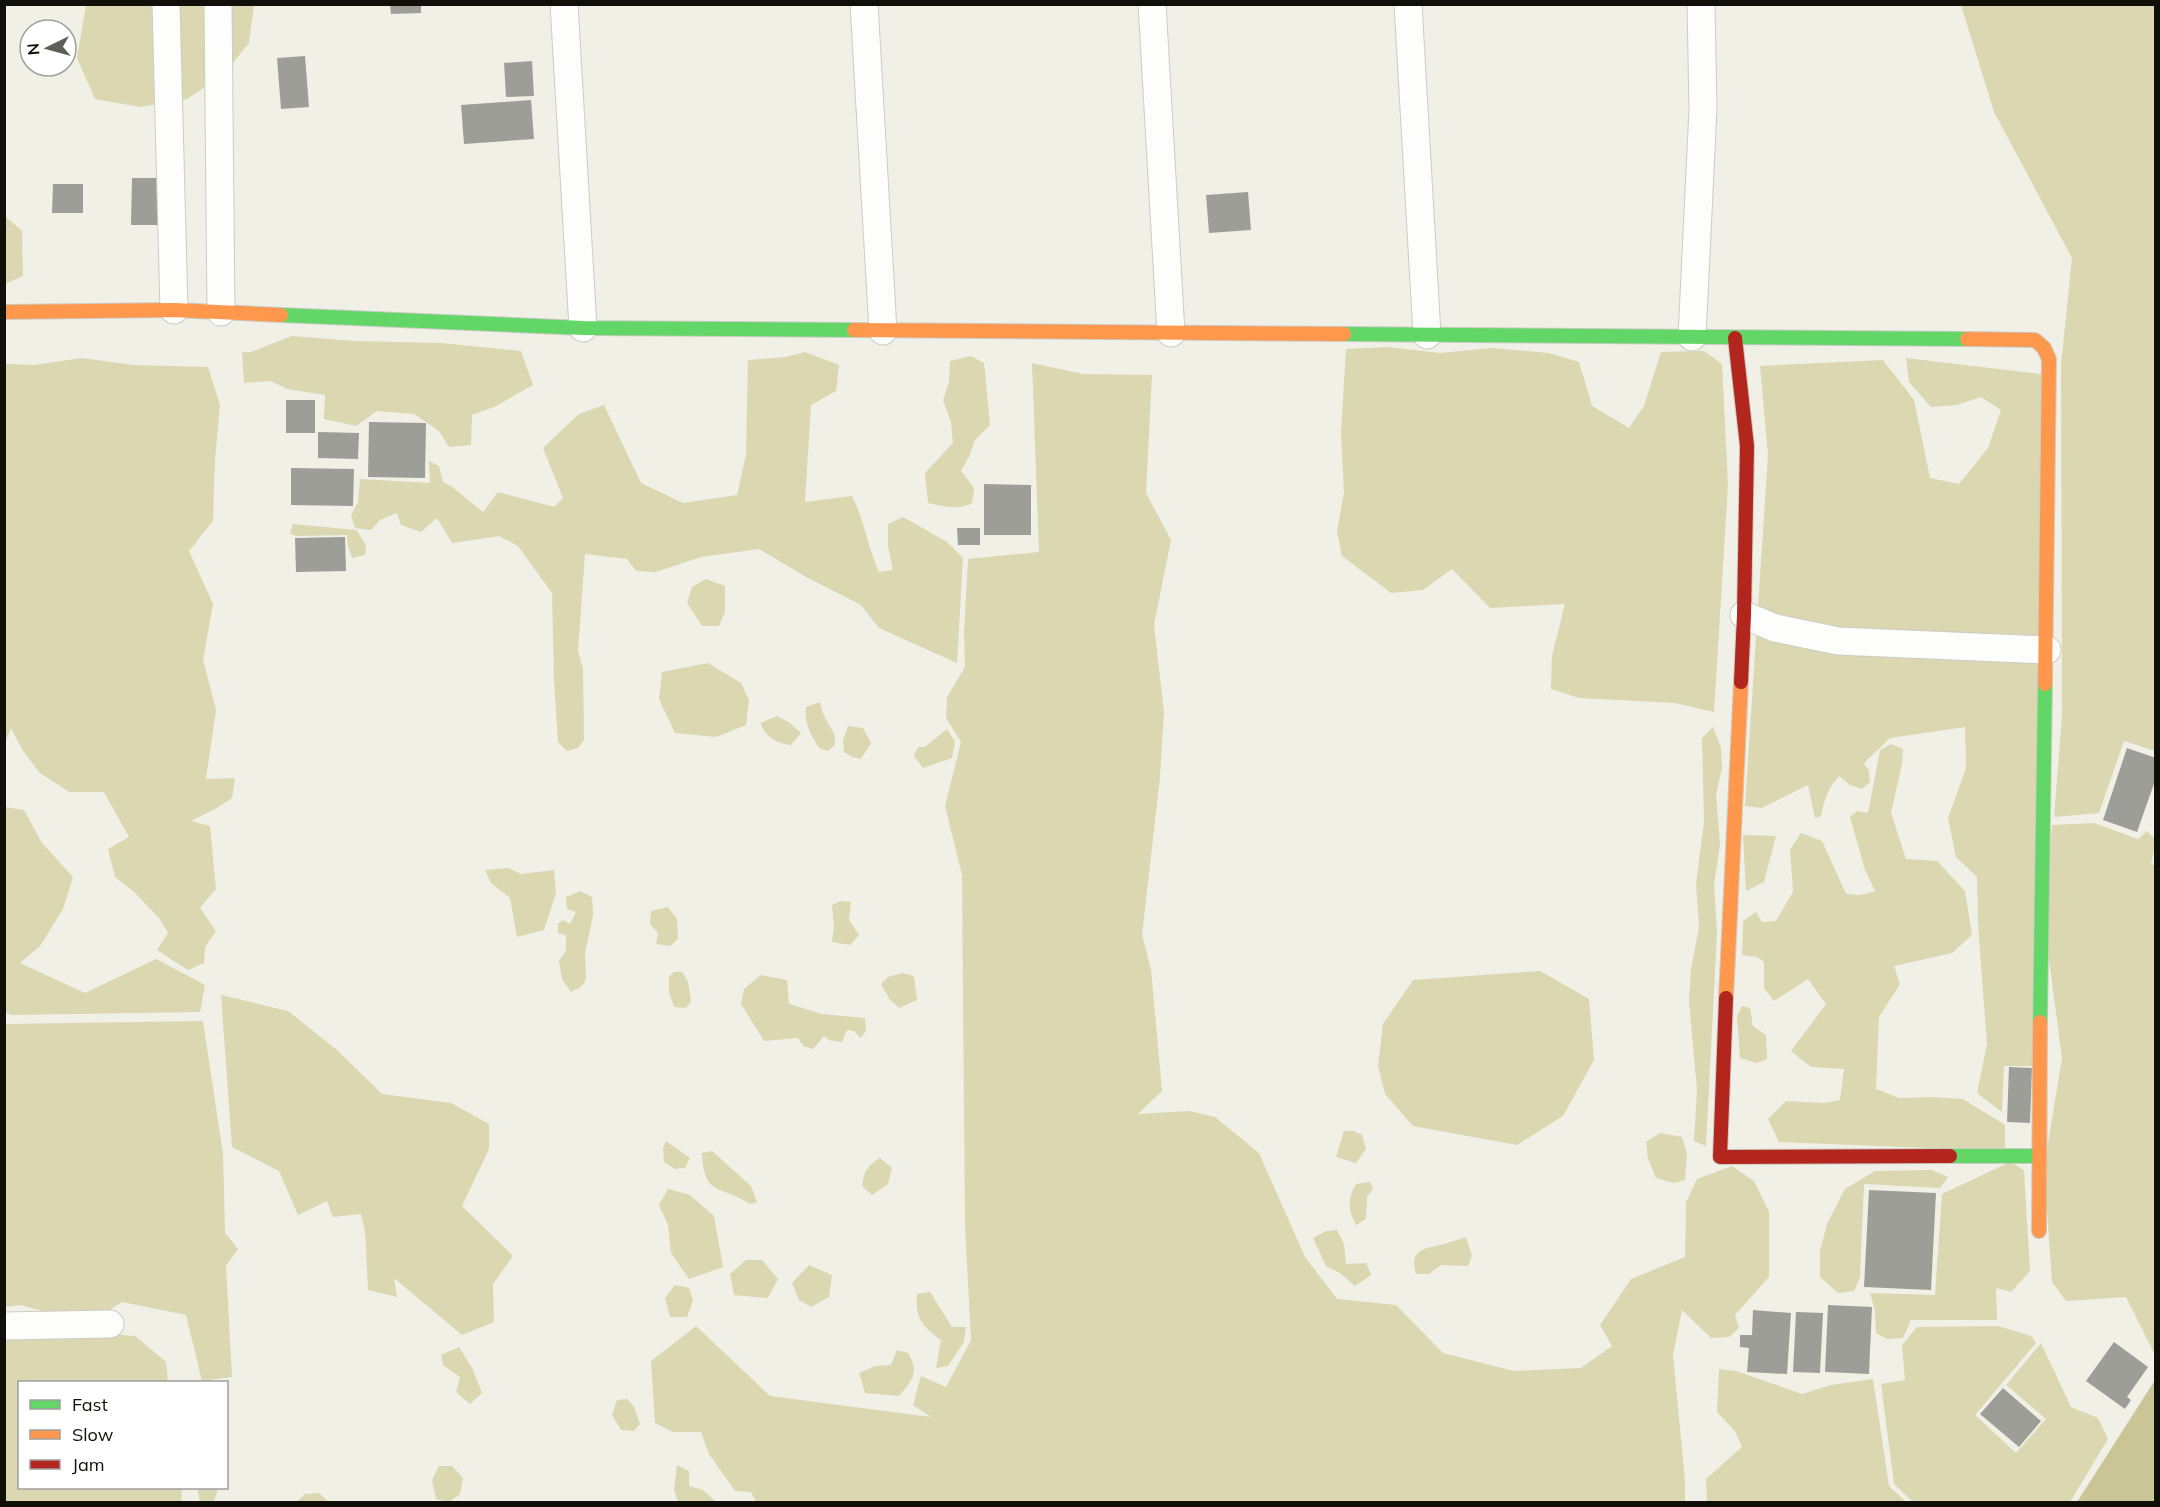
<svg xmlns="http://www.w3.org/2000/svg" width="2160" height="1507" viewBox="0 0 2160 1507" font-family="Mulish,sans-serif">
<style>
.forest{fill:#dad7b1}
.water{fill:#c9c597}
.building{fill:#9e9e98}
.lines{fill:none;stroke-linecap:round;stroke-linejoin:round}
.street-casing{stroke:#ccccc5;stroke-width:29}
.fast-casing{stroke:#ccccc5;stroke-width:16}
.slow-casing{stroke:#ccccc5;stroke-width:16}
.jam-casing{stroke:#ccccc5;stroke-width:16}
.street{stroke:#fdfdfb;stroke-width:27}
.fast{stroke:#63d668;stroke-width:14}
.slow{stroke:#ff974d;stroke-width:14}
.jam{stroke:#b3261e;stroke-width:14}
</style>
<rect width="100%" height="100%" fill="#f0f0e7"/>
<!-- forest -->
<g class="forest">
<path d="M86,5H254L249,43L224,74L187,99L140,107L95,99L77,58Z"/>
<path d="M1961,5H2155V751L2124,741L2099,813L2054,817L2062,717L2061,365L2072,258L1994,112Z"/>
<path d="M4,215L22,231L23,276L5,284Z"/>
<path d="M292,336L355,341L441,343L521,351L533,385L494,407L472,415L471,445L449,447L439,431L414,414L377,411L356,426L324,419L325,395L287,389L271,381L244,383L242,352H251Z"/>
<path d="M1388,347L1440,353L1492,348L1549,353L1579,362L1592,406L1629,428L1644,406L1661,352L1704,351L1722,364L1728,485L1714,712L1675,703L1579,698L1551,689L1552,656L1565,604L1490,608L1452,569L1423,590L1391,593L1342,556L1337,531L1344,492L1341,433L1346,349Z"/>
<path d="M805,352L839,365L836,391L811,405L805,502L852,496C865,521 867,546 879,572L893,570L888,546V524L903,517L947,542L963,558L957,663L879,628L861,605L808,578L759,549L701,557L656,572L636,571L627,559L585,554L578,651L583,669L584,740L578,748L567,751L558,742L554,680L552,593L518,546L499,536L452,543L437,518L421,532L401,525L397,513L380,520L371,530L355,528L351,515L358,502L360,479L430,483L429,461L439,466L443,482L451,486L483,512L498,492L554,507L563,498L543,448L579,414L604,405L641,483L683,503L737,495L746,455L748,360L786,357Z"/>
<path d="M971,356L984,363L990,425L975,440L969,457L961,471L974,488L972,503C960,511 942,506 928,503L925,473L953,443L951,422L943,400L949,382L950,361Z"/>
<path d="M82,358L133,365L208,367L220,405L215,459L213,521L189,551L213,604L203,660L216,710L206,779L235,778L232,798L215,809L191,821L210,826L216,889L200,908L216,931L205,947L204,963L188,970L157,950L168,933L159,918L134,892L115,877L108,849L129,837L104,792H69L40,773L23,751L11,728L5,743V364L34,365Z"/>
<path d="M1906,358L2048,375L2037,1066H2004L2002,1112L1977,1093L1987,1044L1978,924L1977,877L1956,857L1948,818L1966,768L1965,727L1890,738L1864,763L1869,771L1870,782L1862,789L1850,785L1839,776C1828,788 1824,800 1821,816L1815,818L1808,785L1762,808L1745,806L1768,455L1760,366L1883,360L1914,400L1930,478L1959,484L1988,448L2001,410L1981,397L1957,405L1931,407L1909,382Z"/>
<path d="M1032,363L1083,374L1152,375L1146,493L1171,540L1154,625L1164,712L1160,777L1142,935L1151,969L1162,1091L1138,1114L1189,1111L1215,1117L1259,1153L1305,1257L1337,1299L1396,1305L1443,1353L1514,1371L1581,1368L1612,1346L1600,1325L1631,1279L1685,1257L1686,1202L1697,1179L1732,1166L1754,1181L1769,1212V1277L1735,1315L1739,1328L1729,1337L1711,1338L1682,1310L1673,1355L1685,1481V1502H756L751,1492L735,1491L709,1454L701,1432H673L655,1423L651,1361L696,1326L770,1396L931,1417L913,1405L921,1376L946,1387L971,1340L965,1226L962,875L945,806L961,742L946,718L947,697L965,667L964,633L968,559L1039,552Z"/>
<path d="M293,524L356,530L366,545L365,555L352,558L348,546L347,535L296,536L290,533Z"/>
<path d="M706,579L725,586V612L719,626H702L687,603L692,587Z"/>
<path d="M708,663L741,683L749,700L746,725L716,737L675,733L659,699L662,672Z"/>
<path d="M820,702C821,707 822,713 825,717C830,729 836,730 835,745L828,751L819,748C812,736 803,722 806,707Z"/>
<path d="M777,716L790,723L801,733L791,745C779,744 764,737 761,723Z"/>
<path d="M848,726L863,728L871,743L861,759L852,757L844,752L843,740Z"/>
<path d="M1713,727L1721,747L1722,768L1716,794L1720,845L1714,885L1717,932L1706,1146L1694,1141L1697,1090L1689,1001L1691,969L1699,927L1696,884L1704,822L1702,738Z"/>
<path d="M947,729L955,742L952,758L923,768L914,756L918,747H925Z"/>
<path d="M1891,744L1903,749L1902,764L1891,813L1906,859L1937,861L1965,891L1972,935L1952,953L1894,966L1900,984L1879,1017L1876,1089L1899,1098L1932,1097L1963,1099L2005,1125V1151L1779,1142L1768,1119L1786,1101L1824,1103L1840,1100L1844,1069L1811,1067L1791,1051L1826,1004L1808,979L1774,1001L1764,988V962L1757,957L1742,955L1743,921L1756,912L1762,922L1776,921L1793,892L1790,850L1801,833L1822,841L1846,894L1861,895L1875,891L1865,870L1850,817L1857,811L1868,813L1880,750Z"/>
<path d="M5,807L24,810L42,843L73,877L63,909L40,946L20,963L85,993L156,959L205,985L200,1012L11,1015L5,1012Z"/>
<path d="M2094,823L2138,839L2147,831L2156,840L2151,864L2156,866L2155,1355L2126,1297L2066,1301L2052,1282L2044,1168L2062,1058L2044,922L2052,825Z"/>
<path d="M1743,835L1776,836L1764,882L1746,891Z"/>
<path d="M508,868L521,874L554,870L556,893L544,930L517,937L510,898L491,883L485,870Z"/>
<path d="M580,891L592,897L593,915L585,953L586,979L581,987L571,992L562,979L559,961L566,951V935L558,933V924L563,920L570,924L576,912L567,909L566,897Z"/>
<path d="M841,901L851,902L849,920L859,935L850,945L832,942L834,927L832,905Z"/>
<path d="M668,907L677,919L678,939L670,946L656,944L658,933L650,924L651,911Z"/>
<path d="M1540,971L1589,999L1594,1060L1563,1116L1517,1145L1413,1126L1385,1094L1378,1066L1383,1024L1413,980Z"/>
<path d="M674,972H682L688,982L691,1001L686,1008L674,1007L669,992V977Z"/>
<path d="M902,973L914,976L917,1000L899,1008L890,1000L881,984L888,977Z"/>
<path d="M761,975L787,980L789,1004L822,1014L865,1018L866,1031L861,1038L854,1031L847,1030L842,1042L829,1040L824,1036L813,1049L803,1046L798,1038L764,1041L741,1004L744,989Z"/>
<path d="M221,995L288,1011L338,1051L382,1094L451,1103L489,1124V1149L462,1206L513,1256L493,1284L494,1322L462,1335L394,1278L397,1297L368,1290L365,1231L361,1214L333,1217L327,1201L298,1215L279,1171L232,1147Z"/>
<path d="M1742,1006L1750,1008L1753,1026L1766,1035L1767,1059L1757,1063L1740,1058L1737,1016Z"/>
<path d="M203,1021L223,1154L225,1233L238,1249L226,1266L232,1377L202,1381L186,1315L122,1302L103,1314L64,1317L21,1305L5,1307L4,1024Z"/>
<path d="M1344,1131H1353L1362,1135L1366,1149L1356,1163L1336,1157Z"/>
<path d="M1660,1133L1682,1137L1687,1154L1685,1180L1674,1183L1656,1178L1648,1159L1646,1142Z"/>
<path d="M666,1141L690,1158L685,1168L675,1169L664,1162L663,1148Z"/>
<path d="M712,1151L751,1186L757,1202L750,1204C720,1184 704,1198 702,1153Z"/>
<path d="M880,1158L892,1168L888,1184L872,1195L862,1186C864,1171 867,1166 880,1158Z"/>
<path d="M2010,1162L2024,1170L2030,1271L2011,1292L1996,1288L1997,1320H1911L1903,1338L1887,1339L1876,1333L1875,1311L1870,1293L1935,1295L1942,1194Z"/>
<path d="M1932,1170L1948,1177L1940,1188L1864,1184L1860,1277L1854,1291L1838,1293L1820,1277V1251L1827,1224L1845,1189L1875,1171Z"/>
<path d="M1370,1182L1373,1189L1367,1197L1366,1219L1356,1225C1348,1210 1347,1199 1356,1184Z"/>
<path d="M668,1189L690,1195L714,1216L723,1267L689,1279L671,1253L668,1225L659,1205Z"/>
<path d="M1337,1230L1344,1244L1346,1264L1366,1263L1371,1275L1355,1286L1340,1273L1326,1266L1313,1238L1326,1231Z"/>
<path d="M1466,1237L1472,1256L1468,1266L1441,1265L1429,1274H1416C1408,1247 1427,1249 1447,1243C1454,1241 1460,1239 1466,1237Z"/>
<path d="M746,1260H762L778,1279L768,1298L734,1295L730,1274Z"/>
<path d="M809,1265L832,1275L829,1297L811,1307L799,1300L792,1283Z"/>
<path d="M675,1285L689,1288L693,1301L687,1317H670L665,1298Z"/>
<path d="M930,1292L952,1327H966L964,1342L948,1366L936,1368L941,1340C922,1326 915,1318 917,1294Z"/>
<path d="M1998,1326L2031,1336L2036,1343L1975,1415L2016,1453L2046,1419L2006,1385L2041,1343L2071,1407L2098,1418L2108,1439L2070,1502H1913L1894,1484L1881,1384L1905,1380L1902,1345L1917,1327Z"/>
<path d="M80,1332L135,1336L166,1362L168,1382H20V1488H182L181,1502H5L4,1334Z"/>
<path d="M459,1347L472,1368L482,1393L470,1404L456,1392L460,1377L443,1365L441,1355Z"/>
<path d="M897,1350L908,1353C920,1372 912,1381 899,1396L865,1393L859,1373L875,1366L891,1365Z"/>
<path d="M1719,1369L1736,1371L1802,1394L1831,1385L1873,1379L1889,1486L1906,1502H1707L1706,1479L1742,1447L1735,1431L1717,1412Z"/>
<path d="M627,1399L634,1407L640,1424L634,1431L621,1430L612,1415L617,1400Z"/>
<path d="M677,1465L689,1471V1486L703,1490L716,1502H678L674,1489Z"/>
<path d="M439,1466H452L463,1478L460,1494L449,1502L436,1499L432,1480Z"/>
<path d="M197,1488H218L214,1502H200Z"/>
<path d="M319,1493L329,1502H297L305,1494Z"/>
</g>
<!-- water -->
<path class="water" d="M2155,1380V1502H2077L2079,1499Z"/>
<!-- building -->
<g class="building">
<path d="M390,4H421V13L391,14Z"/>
<path d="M305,56L309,107L281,109L277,58Z"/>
<path d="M532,61L534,96L506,97L504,63Z"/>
<path d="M531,100L534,139L464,144L461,105Z"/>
<path d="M132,178H162V225H131Z"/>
<path d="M53,184H83V213H52Z"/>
<path d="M1248,192L1251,230L1209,233L1206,195Z"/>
<rect x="286" y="400" width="29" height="33"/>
<path d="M369,422L426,423L425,478L368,477Z"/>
<path d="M318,432L359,433L358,459L318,458Z"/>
<path d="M291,468L354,469L353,506L291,505Z"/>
<path d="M984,484L1031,485V535H984Z"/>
<path d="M957,528H980V545H958Z"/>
<path d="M345,537L346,571L296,572L295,538Z"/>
<path d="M2127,748L2156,758V778L2137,832L2103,820Z"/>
<path d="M2009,1067L2032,1068L2030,1123L2007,1122Z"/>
<path d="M1869,1190L1936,1193L1931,1290L1864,1287Z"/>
<path d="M1828,1305L1872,1307L1869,1374L1825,1372Z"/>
<path d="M1753,1310L1791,1313L1787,1374L1747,1372L1749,1348L1740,1347V1335H1752Z"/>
<path d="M1796,1312L1823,1313L1820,1373L1793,1372Z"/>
<path d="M2114,1342L2148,1367L2127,1397L2131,1400L2125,1409L2086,1381Z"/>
<path d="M2003,1388L2041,1421L2019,1447L1980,1414Z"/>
</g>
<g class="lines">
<defs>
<g id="street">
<path d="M166,4L174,310"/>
<path d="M218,4L221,312"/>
<path d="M564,4L583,328"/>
<path d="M864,4L883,331"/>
<path d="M1152,4L1171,333"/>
<path d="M1408,4L1427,335"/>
<path d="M1692,337L1703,109L1701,4"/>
<path d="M1744,615L1775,628L1838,641L2047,650"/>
<path d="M4,1326L110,1324"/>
</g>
<g id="fast">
<path d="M281,315L583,328L854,330"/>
<path d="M1344,334L1967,339"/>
<path d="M2040,1022L2045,684"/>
<path d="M1950,1156H2038"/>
</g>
<g id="slow">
<path d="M4,312L174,310L281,315"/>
<path d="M854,330L1344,334"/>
<path d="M1967,339L2035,340L2044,348L2049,359L2045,684"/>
<path d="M1726,998L1741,682"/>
<path d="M2039,1231L2040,1022"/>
</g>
<g id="jam">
<path d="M1735,338L1747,446L1744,615L1741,682"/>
<path d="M1726,998L1720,1157L1950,1156"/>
</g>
</defs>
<!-- street casing -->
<use href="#street" class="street-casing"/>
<!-- fast casing -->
<use href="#fast" class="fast-casing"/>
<!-- slow casing -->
<use href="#slow" class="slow-casing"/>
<!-- jam casing -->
<use href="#jam" class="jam-casing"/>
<!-- street -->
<use href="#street" class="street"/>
<!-- fast -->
<use href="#fast" class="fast"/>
<!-- slow -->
<use href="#slow" class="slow"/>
<!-- jam -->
<use href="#jam" class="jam"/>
</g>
<!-- border -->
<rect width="2160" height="1507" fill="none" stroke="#100f0a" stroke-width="12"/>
<!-- legend -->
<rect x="18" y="1381" width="210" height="108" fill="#ffffff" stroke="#9f9f9d" stroke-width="1.5"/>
<rect x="30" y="1400" width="30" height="9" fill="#63d668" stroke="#9f9f9d" stroke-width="1.5"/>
<text x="72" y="1411" font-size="18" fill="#100f0a">Fast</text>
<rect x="30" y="1430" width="30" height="9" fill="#ff974d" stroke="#9f9f9d" stroke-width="1.5"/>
<text x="72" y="1441" font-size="18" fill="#100f0a">Slow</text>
<rect x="30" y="1460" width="30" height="9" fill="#b3261e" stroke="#9f9f9d" stroke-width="1.5"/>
<text x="72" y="1471" font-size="18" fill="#100f0a">Jam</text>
<!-- north arrow -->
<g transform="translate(48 48) rotate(265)"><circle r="28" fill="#ffffff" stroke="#9f9f9d" stroke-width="1.5"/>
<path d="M0-4.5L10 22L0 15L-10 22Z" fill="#5e5e57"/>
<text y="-9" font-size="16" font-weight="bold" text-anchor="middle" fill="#100f0a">N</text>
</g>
</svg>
